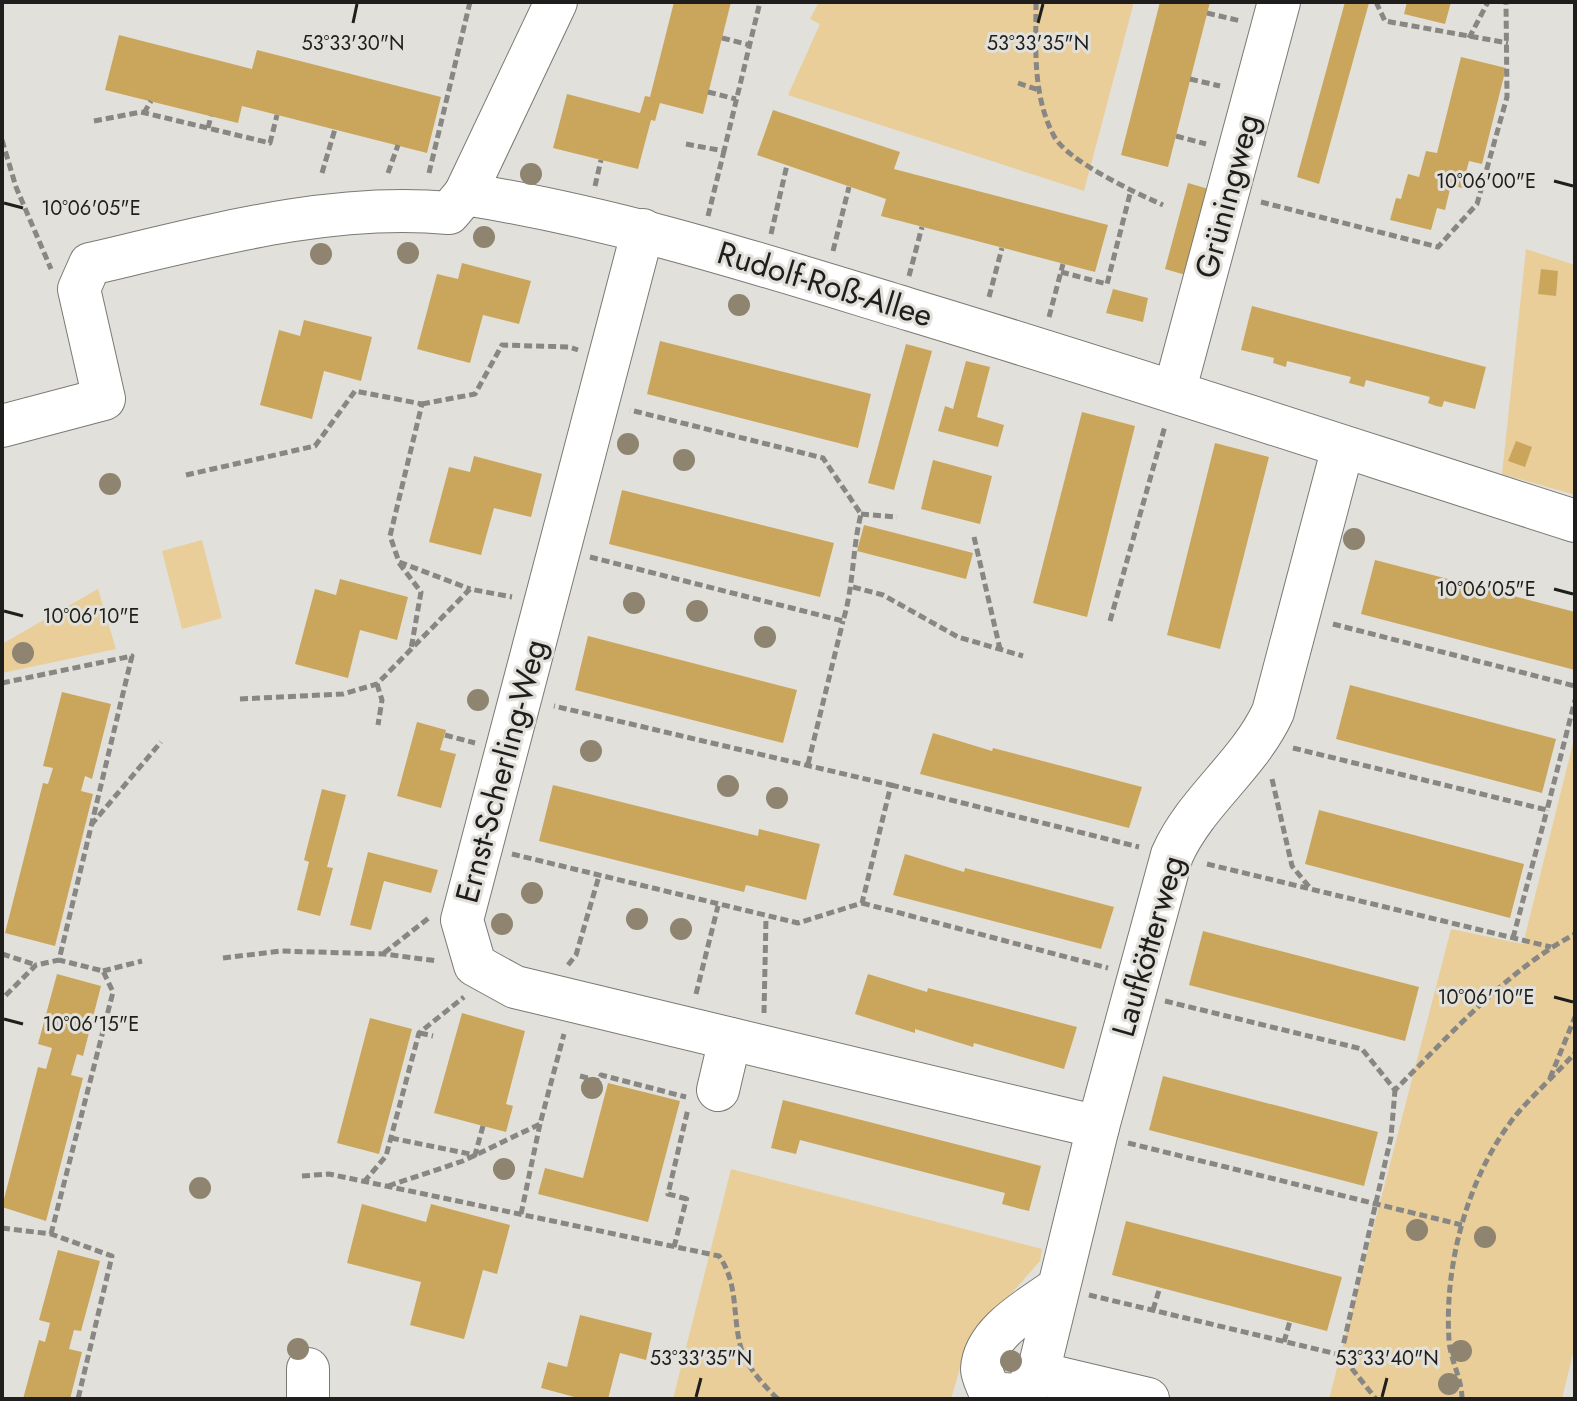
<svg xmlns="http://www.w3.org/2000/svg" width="1577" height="1401" viewBox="0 0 1577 1401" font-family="Jost,sans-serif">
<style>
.green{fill:#e9ce9a}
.building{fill:#caa65c}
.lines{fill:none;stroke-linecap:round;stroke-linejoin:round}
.minor-casing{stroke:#7b7974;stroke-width:44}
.path{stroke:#888783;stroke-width:5;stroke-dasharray:8 4;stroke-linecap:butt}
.minor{stroke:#fff;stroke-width:42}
.tree{fill:#8e8470}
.ticks{fill:none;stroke:#1f1e1c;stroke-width:3}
.labels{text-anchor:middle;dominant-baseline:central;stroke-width:6;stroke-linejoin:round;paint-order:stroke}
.street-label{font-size:32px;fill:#1f1e1c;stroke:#e2e0da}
.ticks-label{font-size:20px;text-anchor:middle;fill:#1f1e1c;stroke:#e2e0da;stroke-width:6;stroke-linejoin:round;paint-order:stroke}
</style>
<rect width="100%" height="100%" fill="#e2e0da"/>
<!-- green -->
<g class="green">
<path d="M819,2H1134L1084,191L788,95L820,24L810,19Z"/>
<path d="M1526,249L1575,265V495L1502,474Z"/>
<path d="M202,540L222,618L182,629L162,551Z"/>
<path d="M98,589L116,649L2,673V644Z"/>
<path d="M1575,735V1345L1562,1399H1329L1451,929L1523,944Z"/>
<path d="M731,1169L1042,1249L1040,1261L967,1344L951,1399H673Z"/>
</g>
<!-- building -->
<g class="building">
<path d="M674,2H731L703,114L660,103L655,121L651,120L638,169L553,148L567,94L640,113L645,96L650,97Z"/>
<path d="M1160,2H1210L1168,167L1121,155Z"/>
<path d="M1345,2L1369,3L1319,184L1297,177Z"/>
<path d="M1407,2H1451L1445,24L1404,14Z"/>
<path d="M119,35L252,69L257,50L441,97L427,153L242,106L238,123L105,90Z"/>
<path d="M1461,57L1506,68L1482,164L1469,161L1462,188L1451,185L1445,210L1437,208L1431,230L1390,220L1396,198L1401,199L1408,174L1419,177L1426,151L1437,153Z"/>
<path d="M773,110L900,152L894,169L1108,225L1095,272L881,216L886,199L757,155Z"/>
<path d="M1188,183L1212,190L1189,276L1165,269Z"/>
<path d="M462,263L531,281L519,324L483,315L470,363L417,349L437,274L458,279Z"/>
<path d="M1541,269L1558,271L1556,296L1538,294Z"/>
<path d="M1113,289L1148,298L1143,322L1106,313Z"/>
<path d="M1252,306L1486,367L1475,409L1444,401L1442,407L1436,406L1428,403L1430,397L1366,380L1364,387L1349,383L1351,377L1287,361L1286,367L1273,363L1274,358L1241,350Z"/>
<path d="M304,320L372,337L361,381L324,371L312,419L260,405L279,330L300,336Z"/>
<path d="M660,341L871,394L858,448L647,394Z"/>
<path d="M906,344L932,351L894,490L868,483Z"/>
<path d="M966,361L990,367L977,417L1004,425L998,447L938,431L945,406L953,409Z"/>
<path d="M1082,412L1135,426L1087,617L1033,603Z"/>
<path d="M1516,441L1532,447L1525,467L1508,461Z"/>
<path d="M1215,443L1269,457L1220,649L1167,635Z"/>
<path d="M474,456L542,474L531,517L494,508L481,555L429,542L449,467L470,472Z"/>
<path d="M933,460L992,476L980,524L921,509Z"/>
<path d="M622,490L834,543L820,597L609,544Z"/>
<path d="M864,525L973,553L966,579L857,551Z"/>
<path d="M1375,560L1575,612V670L1361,614Z"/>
<path d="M340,579L408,597L397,640L360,630L348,678L295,664L315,589L336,595Z"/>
<path d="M588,636L797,690L783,743L575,690Z"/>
<path d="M1350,685L1556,739L1542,793L1336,739Z"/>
<path d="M62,692L111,704L92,779L85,776L81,791L93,794L55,946L5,933L43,783L48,784L53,768L43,766Z"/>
<path d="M417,722L446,730L440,750L456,754L441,808L397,796Z"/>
<path d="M933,733L992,751L993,748L1142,787L1129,828L920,774Z"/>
<path d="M553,785L758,836L759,829L820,844L806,900L746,885L744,892L539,841Z"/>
<path d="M322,789L346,795L327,867L333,868L320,916L297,910L309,862L304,860Z"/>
<path d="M1319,810L1524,864L1510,918L1305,864Z"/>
<path d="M368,852L438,870L431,893L384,881L371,930L350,925Z"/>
<path d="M905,854L964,872L965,868L1114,907L1101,949L893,895Z"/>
<path d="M1203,931L1419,987L1405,1041L1189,985Z"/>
<path d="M57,974L101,986L83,1056L77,1054L71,1075L83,1078L46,1221L2,1207L38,1067L46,1069L52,1048L38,1044Z"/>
<path d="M868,974L927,992L928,988L1077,1027L1064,1069L974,1043L973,1047L915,1029V1033L855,1014Z"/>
<path d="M462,1013L525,1031L506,1104L513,1106L506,1132L434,1113Z"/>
<path d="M370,1018L412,1029L379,1154L337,1143Z"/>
<path d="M1163,1076L1378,1132L1364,1186L1149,1130Z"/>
<path d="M608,1083L680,1101L648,1222L538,1194L545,1168L583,1178Z"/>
<path d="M783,1100L1041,1166L1029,1211L1002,1204L1005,1193L800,1140L796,1154L771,1148Z"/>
<path d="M362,1204L426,1222L431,1204L510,1225L497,1274L483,1270L464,1339L410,1325L421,1282L347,1263Z"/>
<path d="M1126,1221L1342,1277L1327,1331L1112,1275Z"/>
<path d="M58,1250L100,1261L81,1331L74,1330L69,1349L82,1352L70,1399H23L39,1340L45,1342L50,1323L39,1320Z"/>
<path d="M580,1315L652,1333L646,1360L620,1353L608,1399H582L541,1388L548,1362L567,1367Z"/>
</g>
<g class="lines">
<defs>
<g id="minor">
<path d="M465,194L556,2"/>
<path d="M643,230L462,920L475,965L515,987L1098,1127"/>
<path d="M1175,389L1279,2"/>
<path d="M2,426L104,399L79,289L90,264C206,237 329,202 449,213L465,194C618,218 763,265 911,310C1133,377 1353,450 1575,521"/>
<path d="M718,1090L730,1039"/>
<path d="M1058,1288C1032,1307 984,1332 982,1369C982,1376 988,1386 990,1393L1019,1395L1037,1377L1098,1127L1172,855C1196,801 1248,766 1273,712L1343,447"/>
<path d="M1038,1373L1148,1399"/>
<path d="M308,1399V1369"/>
</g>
</defs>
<!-- minor casing -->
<use href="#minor" class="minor-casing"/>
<!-- path -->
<g class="path">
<path d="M1036,2C1036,47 1032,95 1054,136C1067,161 1136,193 1163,205"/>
<path d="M1376,2L1385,21L1508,43"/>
<path d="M1207,13L1241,21"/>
<path d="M722,38L750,45"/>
<path d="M1469,38L1488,2"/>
<path d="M1190,79L1220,86"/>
<path d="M1018,83L1039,90"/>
<path d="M708,92L736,99"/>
<path d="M144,113L151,101"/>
<path d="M94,121L141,112L270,143L277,115"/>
<path d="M208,128L211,116"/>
<path d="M1176,136L1206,144"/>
<path d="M2,140L16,187L51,269"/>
<path d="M686,144L724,151L760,2"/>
<path d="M322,173L335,129"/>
<path d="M388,173L398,145"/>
<path d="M429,173L470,2"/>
<path d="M595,186L601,160"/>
<path d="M1261,202L1438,247L1477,204L1507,97L1506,2"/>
<path d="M708,216L724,151"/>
<path d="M771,234L787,165"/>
<path d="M833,251L849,187"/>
<path d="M1061,272L1107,284L1131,190"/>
<path d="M909,276L922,227"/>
<path d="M989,297L1002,248"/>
<path d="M1049,317L1063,264"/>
<path d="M422,404L475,394L502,345L569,347L578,350"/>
<path d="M186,475L315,446L355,391L422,404L390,536L399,562L470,589"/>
<path d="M861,514L897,517"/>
<path d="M974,537L1000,649"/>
<path d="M590,557L843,621C854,585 852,550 861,514L823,458L630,410"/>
<path d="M399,563L421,592L411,649"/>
<path d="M853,587L883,595L958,637L1023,656"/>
<path d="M1110,621L1165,426"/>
<path d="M1333,624L1575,686"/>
<path d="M2,683L132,656L59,960L36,965L2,999"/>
<path d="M377,684L382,700L378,725"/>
<path d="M240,699L343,694L377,684L470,589L512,597"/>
<path d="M445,735L475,743"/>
<path d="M1293,748L1547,810L1575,700"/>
<path d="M808,764L843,621"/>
<path d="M1272,779L1292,866L1310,888"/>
<path d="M891,785L1139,847"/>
<path d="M91,825L161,742"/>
<path d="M512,854L798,923L862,903L891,785L554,706"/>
<path d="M1207,864L1551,947"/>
<path d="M862,903L1108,968"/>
<path d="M1513,938L1547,810"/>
<path d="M384,953L430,917"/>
<path d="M2,954L36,965"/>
<path d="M223,958L281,951L384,954L438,961"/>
<path d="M568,965L576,955L599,876"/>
<path d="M103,971L142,961"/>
<path d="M696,994L718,906"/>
<path d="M1165,1001L1362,1049L1395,1090C1450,1035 1506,971 1575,934"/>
<path d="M764,1013L766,918"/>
<path d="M420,1033L433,1036"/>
<path d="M580,1076L599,1081L601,1075L686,1097"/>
<path d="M1550,1078L1575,1017"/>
<path d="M391,1138L475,1155L483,1126"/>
<path d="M1128,1143L1462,1225"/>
<path d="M302,1176L329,1174L719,1256C739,1284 732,1317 741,1348C746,1366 765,1387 778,1399"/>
<path d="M364,1182L386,1156L419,1033L464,997"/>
<path d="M388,1186L463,1161L540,1124L564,1034"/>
<path d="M687,1199L668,1194L688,1109"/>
<path d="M521,1214L540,1124"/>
<path d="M2,1228L51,1234L112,1256L78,1399"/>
<path d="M51,1234L113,992L103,971L59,960"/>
<path d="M674,1247L687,1197"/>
<path d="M1089,1295L1341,1355L1376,1399"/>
<path d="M1153,1310L1160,1287"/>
<path d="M1284,1342L1290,1321"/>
<path d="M1341,1355L1391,1137L1395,1090"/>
<path d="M1462,1399C1462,1378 1450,1360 1449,1340C1444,1264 1468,1175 1516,1115C1534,1094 1556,1074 1575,1053"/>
</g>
<!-- minor -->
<use href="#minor" class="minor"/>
</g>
<!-- trees -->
<g class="tree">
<circle cx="531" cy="174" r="11"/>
<circle cx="484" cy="237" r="11"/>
<circle cx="408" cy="253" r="11"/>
<circle cx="321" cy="254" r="11"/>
<circle cx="739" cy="305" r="11"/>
<circle cx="628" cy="444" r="11"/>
<circle cx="684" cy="460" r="11"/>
<circle cx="110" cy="484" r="11"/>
<circle cx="1354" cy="539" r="11"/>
<circle cx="634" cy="603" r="11"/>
<circle cx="697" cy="611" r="11"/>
<circle cx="765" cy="637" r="11"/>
<circle cx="23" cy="653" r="11"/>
<circle cx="478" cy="700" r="11"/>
<circle cx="591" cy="751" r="11"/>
<circle cx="728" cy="786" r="11"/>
<circle cx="777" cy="798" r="11"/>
<circle cx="532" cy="893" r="11"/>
<circle cx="637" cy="919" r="11"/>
<circle cx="502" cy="924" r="11"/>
<circle cx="681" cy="929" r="11"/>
<circle cx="592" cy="1088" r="11"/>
<circle cx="504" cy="1169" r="11"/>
<circle cx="200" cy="1188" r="11"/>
<circle cx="1417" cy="1230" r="11"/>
<circle cx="1485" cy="1237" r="11"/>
<circle cx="298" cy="1349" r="11"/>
<circle cx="1461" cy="1351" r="11"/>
<circle cx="1011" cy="1361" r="11"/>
<circle cx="1449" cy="1384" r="11"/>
</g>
<!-- ticks -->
<path class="ticks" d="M353,23L357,4M1038,23L1043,4M1554,181L1573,186M4,203L23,208M1554,589L1573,594M4,611L23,616M1554,997L1573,1002M4,1019L23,1024M696,1397L701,1378M1382,1397L1387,1378"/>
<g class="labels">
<!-- street labels -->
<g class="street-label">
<text transform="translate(1227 196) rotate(-75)">Grüningweg</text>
<text transform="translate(825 284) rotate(17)">Rudolf-Roß-Allee</text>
<text transform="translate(501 771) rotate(-75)">Ernst-Scherling-Weg</text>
<text transform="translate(1148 946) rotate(-74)">Laufkötterweg</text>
</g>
</g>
<g class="ticks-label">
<text x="353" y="50">53°33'30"N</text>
<text x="1038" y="50">53°33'35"N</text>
<text x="1486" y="188">10°06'00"E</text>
<text x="91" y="215">10°06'05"E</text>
<text x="1486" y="596">10°06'05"E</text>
<text x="91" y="623">10°06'10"E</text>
<text x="1486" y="1004">10°06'10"E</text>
<text x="91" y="1031">10°06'15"E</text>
<text x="701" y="1365">53°33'35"N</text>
<text x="1387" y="1365">53°33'40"N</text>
</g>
<!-- border -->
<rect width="1577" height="1401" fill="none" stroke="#1f1e1c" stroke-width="8"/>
</svg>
